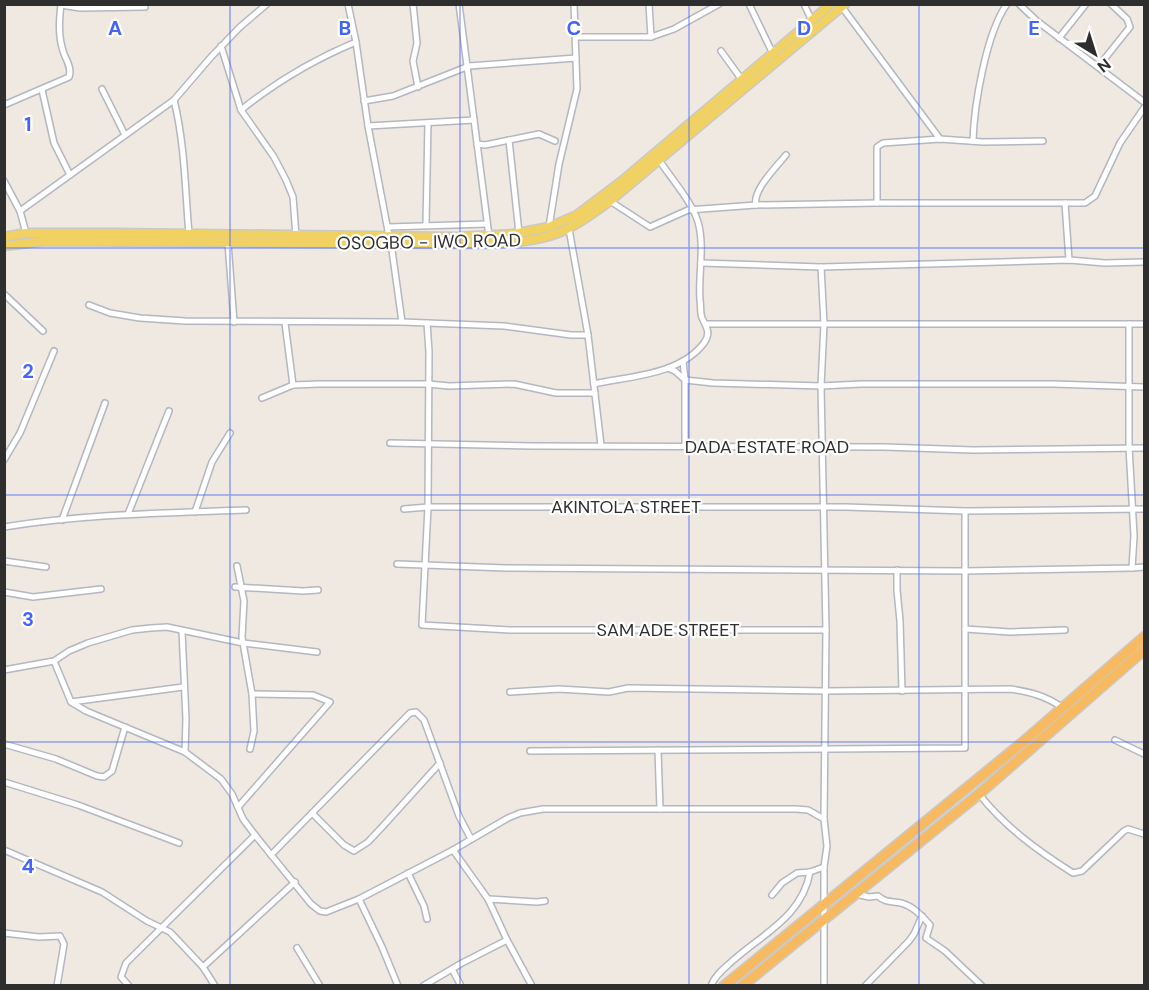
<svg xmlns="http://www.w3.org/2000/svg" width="1149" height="990" viewBox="0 0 1149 990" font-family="'DM Sans',sans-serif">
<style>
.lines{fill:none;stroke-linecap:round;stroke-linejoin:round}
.minor-casing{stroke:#b4b7c1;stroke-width:8}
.primary-casing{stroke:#c9c9c9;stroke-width:11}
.trunk-casing{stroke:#c9c9c9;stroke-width:12}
.minor{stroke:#fff;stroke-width:5}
.primary{stroke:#f2d163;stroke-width:8}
.trunk{stroke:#f8ba60;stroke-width:9}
.grid{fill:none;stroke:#4264fb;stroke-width:1.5;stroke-opacity:0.55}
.labels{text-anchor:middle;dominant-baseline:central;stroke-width:4.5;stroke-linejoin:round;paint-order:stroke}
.street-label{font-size:18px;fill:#2e2e2e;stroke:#fff}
.grid-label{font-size:20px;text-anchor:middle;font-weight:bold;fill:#4264fb;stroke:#fff;stroke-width:4.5;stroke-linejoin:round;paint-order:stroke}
</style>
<rect width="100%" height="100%" fill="#efe9e1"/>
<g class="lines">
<defs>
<g id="minor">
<path d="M348,4L356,42L368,126L389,236"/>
<path d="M413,4L417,43L413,61L418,87"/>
<path d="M459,4L489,236"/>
<path d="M649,4L651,37"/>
<path d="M749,4L773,54"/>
<path d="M804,4L812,21"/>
<path d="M1019,4L1037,21L1144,102"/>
<path d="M61,5L80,8L145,7"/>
<path d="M842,7L940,139"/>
<path d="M577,37H651L674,29L719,4"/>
<path d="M1059,38L1086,4"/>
<path d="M221,46L241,110L274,157L286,180L293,197L296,236"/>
<path d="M721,51L742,80"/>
<path d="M1098,67L1130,27L1127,19L1111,4"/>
<path d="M102,89L125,135"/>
<path d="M42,90L54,143L70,175"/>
<path d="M174,100C185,145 185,189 189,234"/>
<path d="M364,101L393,96L469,66L576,58"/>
<path d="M4,105L69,77C72,69 67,61 64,54C58,37 59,22 61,4"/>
<path d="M241,110C276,82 315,59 356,42"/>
<path d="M368,126L474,120"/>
<path d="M509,140L519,233"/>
<path d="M973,141C974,106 986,33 1007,4"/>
<path d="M477,144L485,145L539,134L555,141"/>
<path d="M4,181L20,211L26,233"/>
<path d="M610,201L650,227L688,210L756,205L877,203H1085L1095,196L1120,143L1144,108"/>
<path d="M877,203V147L883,143L940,139L983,142L1043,141"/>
<path d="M1065,203L1069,260"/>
<path d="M756,205C752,191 776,167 786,155"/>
<path d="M20,211L174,100L211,57L240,27L267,4"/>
<path d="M426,224L428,123"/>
<path d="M388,227L487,224"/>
<path d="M549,227L559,164L577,89L574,4"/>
<path d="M569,229L588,335L601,445"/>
<path d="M228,243L234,322"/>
<path d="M391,243L402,322"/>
<path d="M701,263L821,267L1069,260L1105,263L1144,262"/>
<path d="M821,267L824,324L821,386L826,630L824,819L827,846L824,867V986"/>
<path d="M4,294L43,331"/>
<path d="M89,305L110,313L140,318L185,321L402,322L504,326L571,335H588"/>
<path d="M285,323L293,385"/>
<path d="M427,323L429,352L428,507L422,625L510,630H826"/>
<path d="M707,324H1144"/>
<path d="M683,361L685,380V446"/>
<path d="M668,368L675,371L685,380L713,383L821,386L861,384H1054L1144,387"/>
<path d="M594,384C630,376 680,375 704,343C711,333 707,328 702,318C700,313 701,305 700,300C698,276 705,246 698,222C692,202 671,178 659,160"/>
<path d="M262,398L293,385L319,384H428L449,386L514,384L556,393H595"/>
<path d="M390,443L533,446L884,447L973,450L1144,448"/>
<path d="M4,460L20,433L54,351"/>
<path d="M404,509L428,507H846L965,511L1144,509"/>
<path d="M195,512L212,462L230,433"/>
<path d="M128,514L169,411"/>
<path d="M62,520L105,403"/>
<path d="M4,527C84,514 165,513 246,510"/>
<path d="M4,561L46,567"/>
<path d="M397,564L506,568L965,571L1132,568L1134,536L1129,447V324"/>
<path d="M237,566L244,601L242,637L252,694L254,731L250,749"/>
<path d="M1132,568L1144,567"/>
<path d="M897,570V590L900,621L902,691"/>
<path d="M235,587L303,591L318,590"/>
<path d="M4,592L33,597L101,589"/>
<path d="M965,629L1010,632L1065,630"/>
<path d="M182,631L186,719L185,752"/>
<path d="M54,661L71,702L86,711L185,752L221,779L232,794L243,819L255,835L311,904L320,911L326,912L359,899L453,850L508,818L520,813L543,809H796L808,810L824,819"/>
<path d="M4,670L54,661L69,651L88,643L132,630L151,628L167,627L243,643L317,652"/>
<path d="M510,692L559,689L609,692L628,688L826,691L1010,689C1031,692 1046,696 1063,708"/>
<path d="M71,702L183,687"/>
<path d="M1115,740L1144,754"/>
<path d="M4,744L56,759L97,776L104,777L112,771L125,727"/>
<path d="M658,750L660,809"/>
<path d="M530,751L965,748V511"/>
<path d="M4,782L78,805L179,843"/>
<path d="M979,794C1005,827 1038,851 1073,873L1082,871L1124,831L1128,829L1144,834"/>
<path d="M239,806L330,702L313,695L252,694"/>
<path d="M312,813L344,845L354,851L368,842L383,826L440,763"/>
<path d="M4,850L102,892L147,921L170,932L203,967L215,986"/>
<path d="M453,850L488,899L507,940L532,986"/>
<path d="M271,855L410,713L416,712L424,720L459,816L471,839"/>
<path d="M408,873L424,906L427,919"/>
<path d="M856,894L869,897L878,896C886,903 891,901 901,903C913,906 922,916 930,925L926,938L945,951L982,986"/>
<path d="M772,895L782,883L797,873L810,872L824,867"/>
<path d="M359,899L382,947L398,986"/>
<path d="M488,899L537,902L545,901"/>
<path d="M4,933L39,937L60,936L64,944L57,986"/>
<path d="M297,948L320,986"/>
<path d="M203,967L295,882"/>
<path d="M452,969L461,986"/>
<path d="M129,986L121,977L126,963L255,835"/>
<path d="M423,986L462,963L507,940"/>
<path d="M711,986C714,977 722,970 729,964C760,935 802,918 810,872"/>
<path d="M865,986L909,941L914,934L922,916"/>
</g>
<g id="primary">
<path d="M4,237L26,233H118L456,237L513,234L549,227L577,215L622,181L831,4"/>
<path d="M4,246L45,241L484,244C512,242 541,242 567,229C582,222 596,211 610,201L845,4"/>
</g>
<g id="trunk">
<path d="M724,986L1023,742L1144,637"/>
<path d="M742,986L979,794L1144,650"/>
</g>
</defs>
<!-- minor casing -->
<use href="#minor" class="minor-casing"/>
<!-- primary casing -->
<use href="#primary" class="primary-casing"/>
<!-- trunk casing -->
<use href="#trunk" class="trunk-casing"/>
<!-- minor -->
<use href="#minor" class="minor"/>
<!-- primary -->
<use href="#primary" class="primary"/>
<!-- trunk -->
<use href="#trunk" class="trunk"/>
</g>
<!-- grid -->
<path class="grid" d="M230,4V986M460,4V986M689,4V986M919,4V986M4,248H1144M4,495H1144M4,742H1144"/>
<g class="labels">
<!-- street labels -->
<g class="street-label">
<text transform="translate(429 242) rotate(-1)">OSOGBO - IWO ROAD</text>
<text x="767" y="447">DADA ESTATE ROAD</text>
<text x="626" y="507">AKINTOLA STREET</text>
<text x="668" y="630">SAM ADE STREET</text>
</g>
</g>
<g class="grid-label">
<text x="115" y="35">A</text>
<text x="345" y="35">B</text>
<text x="574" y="35">C</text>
<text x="804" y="35">D</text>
<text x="1034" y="35">E</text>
<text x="28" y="131">1</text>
<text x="28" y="378">2</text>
<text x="28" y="626">3</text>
<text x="28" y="873">4</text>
</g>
<!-- border -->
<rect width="1149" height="990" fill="none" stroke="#2e2e2e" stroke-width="12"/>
<!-- north arrow -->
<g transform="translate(1095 54) rotate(142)" stroke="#ffffff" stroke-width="4.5" paint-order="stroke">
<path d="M0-4.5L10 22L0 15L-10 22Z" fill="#2e2e2e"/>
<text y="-9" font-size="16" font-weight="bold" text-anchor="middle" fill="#2e2e2e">N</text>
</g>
</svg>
